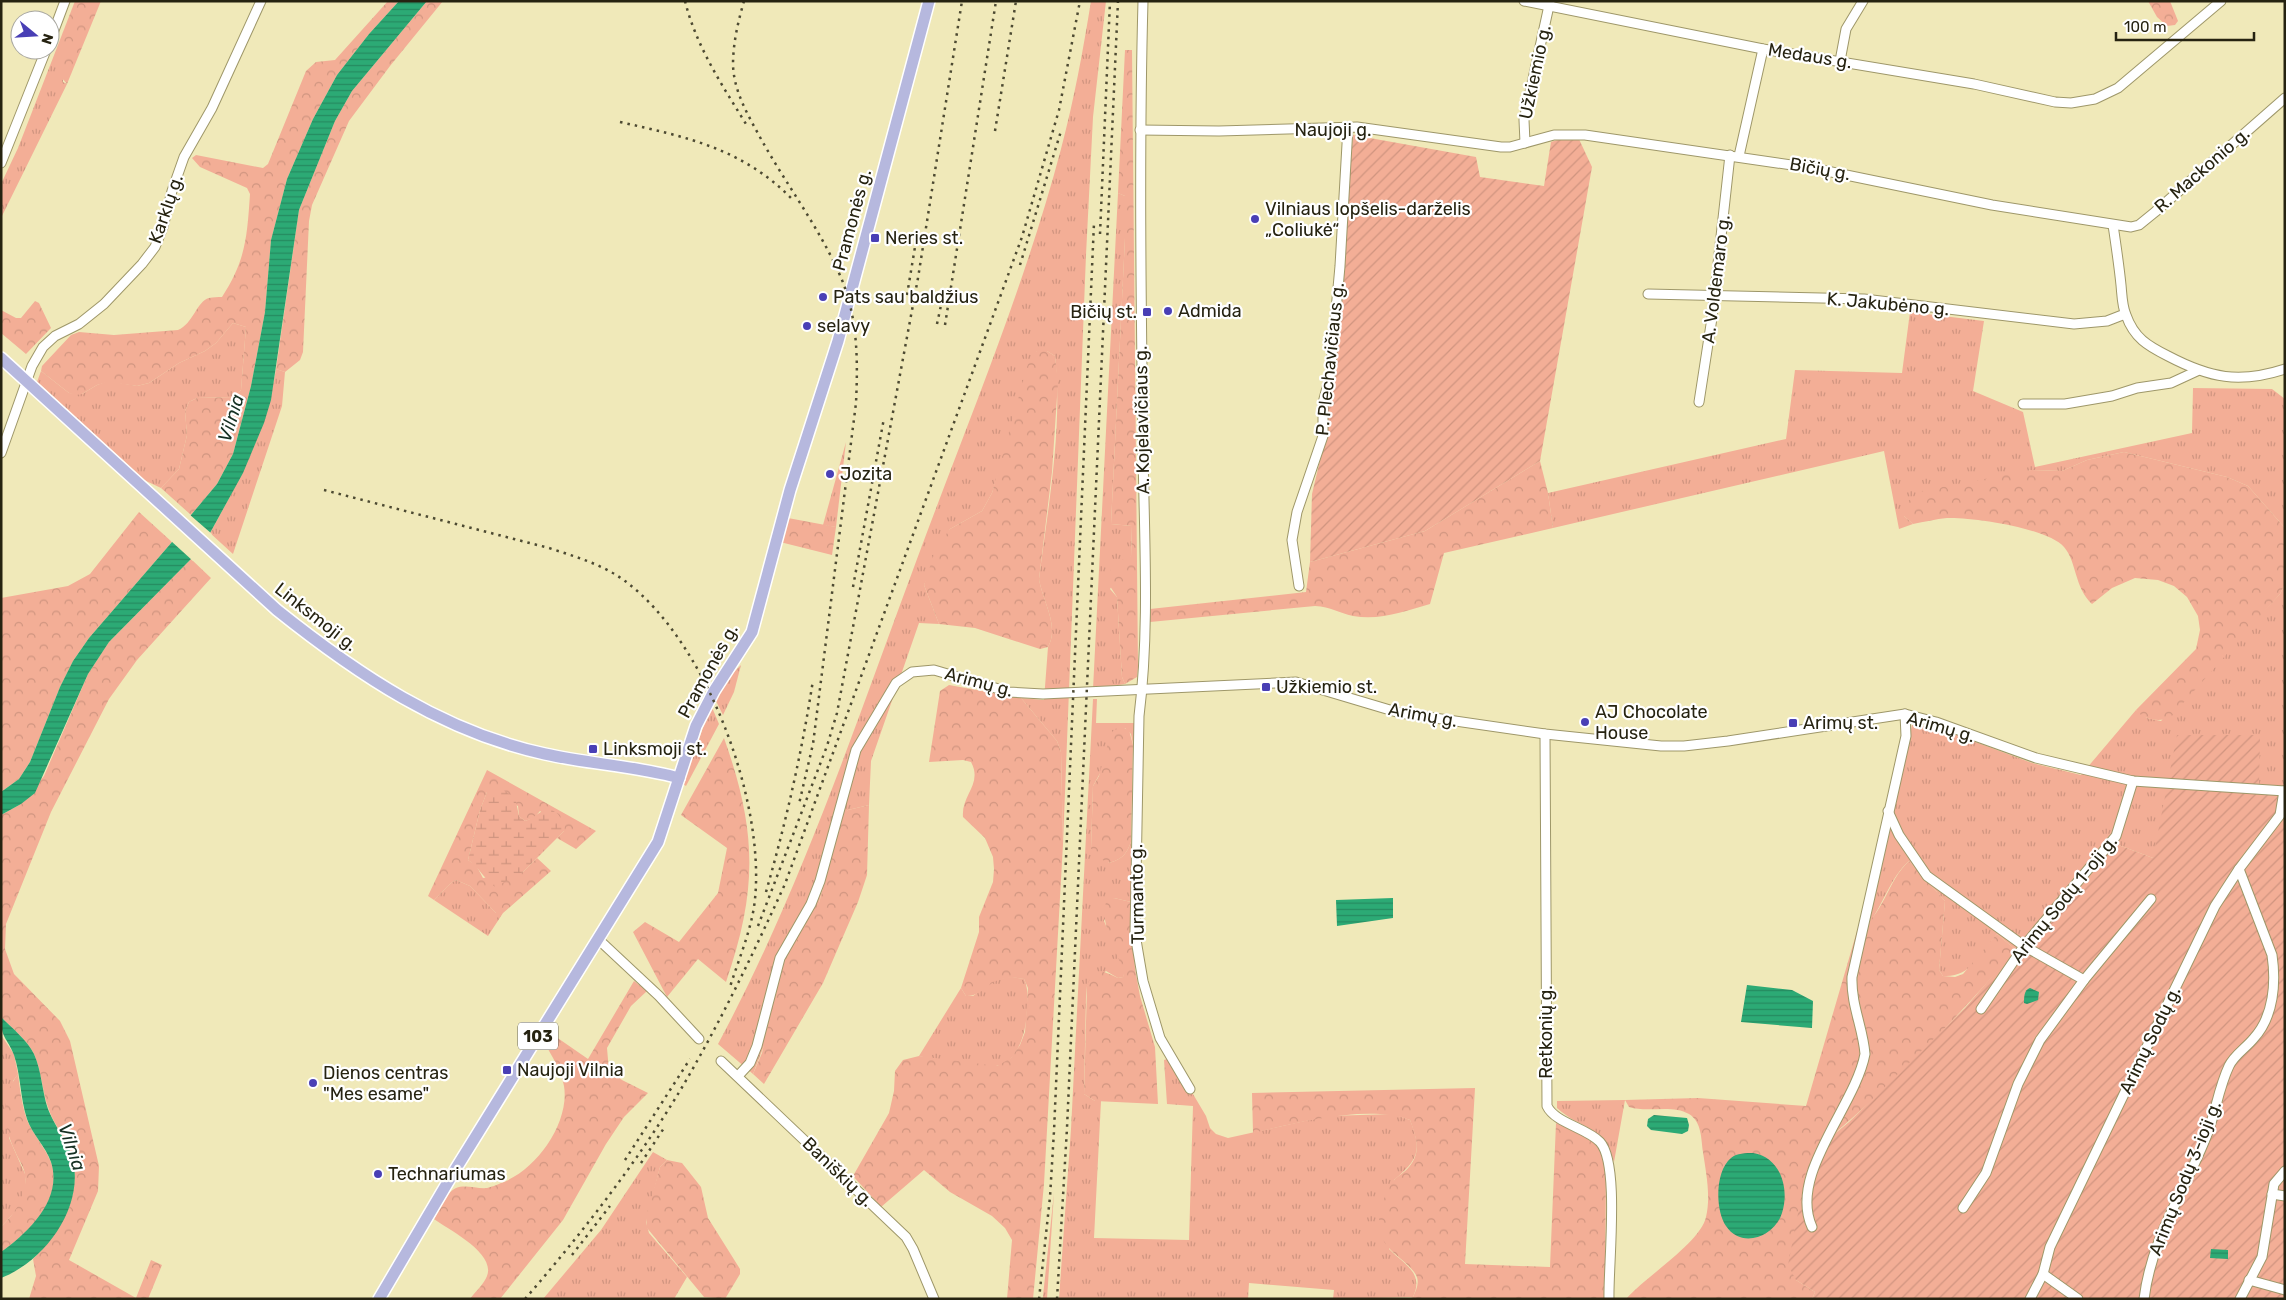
<svg xmlns="http://www.w3.org/2000/svg" width="2286" height="1300" viewBox="0 0 2286 1300" font-family="Rubik,sans-serif">
<style>
.grass{fill:url(#grass-tufts)}
.forest{fill:url(#forest-crowns)}
.wetland{fill:url(#wetland-marsh)}
.garden{fill:url(#garden-furrows)}
.water{fill:url(#water-rules)}
.pier{fill:#f0e9b9}
.lines{fill:none;stroke-linecap:round;stroke-linejoin:round}
.minor-casing{stroke:#9e9769;stroke-width:11}
.major-casing{stroke:#fff;stroke-width:14}
.minor{stroke:#fff;stroke-width:9}
.major{stroke:#b6b8de;stroke-width:11}
.rail{stroke:#4d4a32;stroke-width:2.5;stroke-dasharray:2.5 5;stroke-linecap:butt}
.poi-dot{fill:#493fb5;stroke:#fff;stroke-width:2}
.labels{text-anchor:middle;dominant-baseline:central;stroke-width:4.5;stroke-linejoin:round;paint-order:stroke}
.shield{fill:#fff;stroke:#676558;stroke-width:1}
.shield-label{font-size:16px;font-weight:bold;fill:#262311}
.street-label{font-size:18px;fill:#262311;stroke:#fff}
.poi-label{font-size:18px;fill:#262311;stroke:#fff;text-anchor:start}
.water-label{font-size:19px;font-style:italic;fill:#173023;stroke:#fff}
</style>
<defs>
<pattern id="grass-tufts" width="24" height="20" patternUnits="userSpaceOnUse" patternTransform="scale(1.25)"><rect width="24" height="20" fill="#f3ae96"/><path d="M3 7l-1-3M5 7V3M7 7l1-3M15 17l-1-3M17 17v-4M19 17l1-3" fill="none" stroke="#d09580"/></pattern>
<pattern id="forest-crowns" width="20" height="18" patternUnits="userSpaceOnUse" patternTransform="scale(1.25)"><rect width="20" height="18" fill="#f3ae96"/><path d="M2 6a3 3 0 1 1 6 0M12 15a3 3 0 1 1 6 0" fill="none" stroke="#d09580"/></pattern>
<pattern id="wetland-marsh" width="20" height="14" patternUnits="userSpaceOnUse" patternTransform="scale(1.25)"><rect width="20" height="14" fill="#f3ae96"/><path d="M1 5h8M5 5V1M11 12h8M15 12V8" fill="none" stroke="#d09580"/></pattern>
<pattern id="garden-furrows" width="10" height="10" patternUnits="userSpaceOnUse" patternTransform="scale(1.25)"><rect width="10" height="10" fill="#f3ae96"/><path d="M-1 1l2-2M0 10L10 0M9 11l2-2" fill="none" stroke="#d09580"/></pattern>
<pattern id="water-rules" width="6" height="5" patternUnits="userSpaceOnUse" patternTransform="scale(1.25)"><rect width="6" height="5" fill="#2caa75"/><path d="M0 2.5h6" fill="none" stroke="#258a5f"/></pattern>
</defs>
<rect width="100%" height="100%" fill="#f0e9b9"/>
<!-- grass -->
<g class="grass">
<path d="M1091,1H1106L1093,117L1086,255L1063,844L1061,752L1057,741L1021,698L1044,700L1048,647C1060,626 1042,600 1039,579C1048,506 1063,429 1055,356L1047,351H1037L992,493L982,511L950,529L924,585L939,624L919,623L871,761L869,805L848,810L838,824L819,903L753,1074L718,1044C801,889 856,723 917,559C967,424 1024,289 1061,149C1074,100 1083,51 1091,1Z"/>
<path d="M63,32V82L67,84L1,218V184L18,148Z"/>
<path d="M1118,193L1125,196V238L1111,524L1132,526L1131,556L1110,589L1117,597L1122,677L1125,684L1093,689Z"/>
<path d="M1910,312L1984,321L1973,391L2023,412L2035,467L2192,433L2193,388L2272,389L2285,399V528L2248,486L2227,477L2124,452L2087,460L2062,471L2031,470L1904,516L1913,524L1899,529L1884,451L1553,528L1548,493L1786,439L1795,370L1902,373Z"/>
<path d="M233,323L246,327L241,390L235,397L197,398L189,402L185,411L187,435L179,469L161,488L144,480L37,382L41,371L69,393L82,394L97,385L108,381L137,386L149,383L179,363L205,351L216,343Z"/>
<path d="M276,369L285,372L282,406L233,554L210,533C240,479 266,431 276,369Z"/>
<path d="M846,442L836,527L823,525Z"/>
<path d="M2285,584V785H2259L2153,858L2108,841L2016,950L1997,934C1981,954 1970,978 1943,976L1939,970L1945,901L1909,861C1890,878 1883,905 1868,925L1912,725L1935,727L2032,763L2081,775L2136,710L2147,718L2161,721L2280,594Z"/>
<path d="M741,665L734,692L723,715L715,699L730,676Z"/>
<path d="M1093,699H1097L1096,723H1135L1133,745L1131,734L1125,728L1093,786L1091,849L1109,863C1122,859 1126,855 1131,842V902L1114,898L1104,921L1125,971L1123,977L1118,978L1106,971L1087,986L1086,997L1084,1094L1095,1101H1101L1094,1238L1189,1240L1193,1106L1167,1104L1164,1060L1167,1059L1190,1089L1206,1116L1210,1128L1216,1134L1228,1138L1327,1116L1393,1114L1410,1120C1422,1150 1419,1159 1394,1180L1389,1249C1406,1266 1424,1273 1413,1297L1333,1299L1334,1290L1249,1283L1248,1299H1059L1071,1129Z"/>
<path d="M711,705L719,724L686,786L683,784Z"/>
<path d="M456,880L470,886L496,913H503L488,936L434,900C442,894 446,885 456,880Z"/>
<path d="M1012,977L1024,979C1030,992 1027,1007 1026,1021C1024,1037 1016,1064 996,1066C981,1068 936,1060 919,1056L961,988L966,996H973L996,979Z"/>
<path d="M1,1035L14,1054L18,1074L13,1081L9,1138L25,1174V1191L19,1207L1,1227Z"/>
<path d="M1625,1100L1614,1162C1603,1124 1581,1130 1557,1108V1101Z"/>
<path d="M653,1152L667,1160L660,1167L646,1222L649,1233L687,1277L674,1299H543L601,1230Z"/>
<path d="M1054,1193L1047,1299H1043V1296Z"/>
</g>
<!-- forest -->
<g class="forest">
<path d="M75,1H101L67,84L61,77L63,32Z"/>
<path d="M388,1H399L369,34L337,75L313,119L287,179L271,240L265,312L251,386L233,454L217,484L191,515L161,488L179,469L187,435L185,411L189,402L197,398L235,397L241,390L246,327L233,323L216,343L205,351L179,363L149,383L137,386L108,382L97,385L82,394L76,395L69,393L41,371L42,366L71,335L79,332L114,335L178,330C193,324 197,301 209,298C213,297 218,297 222,297C246,260 247,237 250,194L247,188L200,167L192,158L196,155L263,168L268,164L306,71L316,62L335,60Z"/>
<path d="M427,1H443L390,66L349,121L312,205L309,221L303,352L300,360L285,372L276,369L299,210L335,121L352,91Z"/>
<path d="M2148,1H2170L2178,21L2175,25L2167,26L2157,17Z"/>
<path d="M1125,50H1132L1138,667L1137,677L1125,684L1122,677L1117,597L1106,580C1111,566 1117,560 1131,556L1132,526L1111,524L1125,238V196L1118,193Z"/>
<path d="M35,301L39,303L51,328L26,354L1,333V310L16,318H21Z"/>
<path d="M1037,351H1047L1055,356L1058,382L1052,472L1039,579C1042,600 1060,626 1048,647L1040,649L975,628L939,624L924,585L936,548L950,529L982,511L992,493L1029,360Z"/>
<path d="M2124,452L2227,477L2248,486L2285,528V584L2280,594L2170,718C2158,722 2144,720 2136,710L2196,649L2200,630L2198,616L2187,597L2174,586L2158,580L2135,578L2112,588L2092,604C2074,587 2077,562 2064,547C2047,528 1973,517 1947,518C1936,519 1924,522 1913,524L1904,516V504L1922,491L2031,470L2062,471L2087,460Z"/>
<path d="M1540,461L1548,493L1553,528L1444,553L1430,604C1405,611 1380,621 1353,616C1339,613 1331,607 1315,606L1150,622V609L1306,592L1310,562L1425,531Z"/>
<path d="M139,512L172,542L89,638L73,661L60,687L30,762L19,779L1,792V598L68,586L90,574Z"/>
<path d="M788,518L836,527L832,555L780,542Z"/>
<path d="M191,559L211,578L137,660L109,699L51,812L6,924L5,949L14,974L60,1021L70,1041L99,1166L98,1191L69,1260L136,1298L151,1260L162,1265L148,1299H29L36,1276L33,1259C60,1233 84,1193 71,1154C66,1138 54,1125 49,1110C42,1092 42,1072 34,1054C27,1040 12,1028 1,1017V815L21,804L44,776L88,674L109,642Z"/>
<path d="M949,685L1021,698L1057,741L1061,752L1063,844L1044,1184L1033,1299H1007L1012,1240L1005,1228L992,1216L950,1192L924,1170L881,1207L853,1176L889,1113L894,1091L895,1071L903,1060L919,1056L997,1066L1011,1058L1020,1045L1025,1032L1028,988L1024,979C988,972 986,997 966,996L961,988L979,932V917L993,882L994,869L993,857L985,838L963,817C961,795 983,784 971,762L963,760L929,762L940,691Z"/>
<path d="M1121,727L1129,730L1133,745L1131,842C1126,855 1122,859 1109,863L1094,856L1091,849L1093,786L1099,776L1110,736L1113,731Z"/>
<path d="M724,738C757,831 758,889 726,982L698,959L667,997L633,932L645,922L679,942L718,893L727,848L681,815Z"/>
<path d="M487,770L596,831L576,849L557,838L564,831L540,811L534,818L525,821L519,816L518,806L487,792L480,810L468,860L476,865L483,878L523,872L537,858L551,871L503,913H496L470,886L456,880C446,885 442,894 434,900L428,896Z"/>
<path d="M869,805L867,875L858,902L823,983L764,1084L753,1074L762,1053L780,974L785,961L819,903L842,815L848,810Z"/>
<path d="M1909,861L1945,901L1939,970L1943,976L1955,977L1963,974L1997,934L2016,950C1954,1021 1888,1090 1815,1150L1796,1280L1815,1292L1812,1299H1626C1644,1278 1701,1242 1706,1217C1711,1196 1706,1173 1703,1152C1701,1139 1702,1122 1689,1114C1672,1104 1648,1113 1629,1107L1625,1100L1698,1098L1806,1106L1857,931C1884,916 1887,881 1909,861Z"/>
<path d="M1114,898L1131,902L1135,969L1140,996L1155,1047L1158,1104L1095,1101L1084,1094L1087,986C1094,965 1103,971 1118,978L1123,977L1124,971C1115,950 1100,925 1106,902Z"/>
<path d="M634,981L647,991L631,1006L607,1048L609,1071L622,1080L648,1093L624,1117L606,1144L563,1220L500,1299H470C475,1292 484,1284 487,1276C496,1253 449,1230 434,1219C439,1211 446,1192 456,1188C465,1184 477,1189 487,1188C491,1187 497,1185 501,1183C536,1171 570,1123 564,1086C561,1069 551,1055 543,1040L549,1032L588,1059Z"/>
<path d="M18,1074C20,1090 22,1105 27,1120C33,1134 44,1146 50,1160C66,1197 29,1233 1,1252V1227C15,1213 27,1196 25,1176C25,1168 18,1159 15,1151C3,1126 0,1097 18,1074Z"/>
<path d="M1475,1088L1465,1264L1550,1267L1556,1123C1582,1135 1600,1137 1606,1168L1605,1299H1409L1413,1297C1416,1290 1420,1283 1416,1275C1406,1257 1379,1251 1379,1223C1379,1209 1386,1190 1395,1179C1399,1175 1405,1172 1409,1167C1422,1152 1416,1137 1410,1120C1367,1104 1297,1123 1253,1133L1252,1093Z"/>
<path d="M667,1160L682,1163L701,1187L708,1218L740,1269V1274L725,1299L704,1297L647,1228L646,1217L660,1167Z"/>
</g>
<!-- wetland -->
<path class="wetland" d="M499,788L515,797L519,816L525,821C535,818 539,811 549,808L558,814L565,825L564,831L523,872L495,887C484,879 479,867 468,860L480,810L487,792Z"/>
<!-- garden -->
<g class="garden">
<path d="M1353,135L1476,157L1480,177L1544,186L1551,142L1563,138L1578,137L1592,167L1540,461L1425,531L1310,562L1312,494L1327,431L1326,405L1333,371Z"/>
<path d="M2177,735H2260L2259,785H2285V1299H1812L1815,1292L1796,1280L1788,1265L1806,1172L1815,1150L1849,1122L1965,1008L2108,841L2153,858Z"/>
</g>
<!-- water -->
<g class="water">
<path d="M399,1H427L352,91L335,121L299,210L271,400L264,423L243,473L210,533L191,559L109,642L88,674L35,793L21,804L1,815V792L19,779L30,762L60,687L73,661L89,638L172,542L191,515L217,484L233,454L251,386L265,312L271,240L287,179L313,119L337,75L369,34Z"/>
<path d="M1393,898V918L1337,926L1336,900Z"/>
<path d="M1747,985L1792,990L1813,1001L1812,1028L1741,1022Z"/>
<path d="M2030,988L2039,992L2038,1000L2027,1004L2024,1003C2024,997 2024,990 2030,988Z"/>
<path d="M1,1017C12,1028 27,1040 34,1054C42,1072 42,1092 48,1109C54,1125 65,1138 71,1153C88,1203 46,1261 1,1278V1252C29,1232 63,1199 51,1162C46,1147 32,1134 27,1119C20,1098 21,1076 14,1055C7,1037 1,1039 1,1017Z"/>
<path d="M1654,1115L1687,1118L1689,1125L1688,1131L1682,1134L1651,1130L1647,1126L1648,1119Z"/>
<path d="M1753,1153C1780,1157 1790,1188 1782,1213C1775,1236 1742,1250 1726,1226C1715,1210 1715,1171 1731,1158C1737,1153 1746,1153 1753,1153Z"/>
<path d="M2211,1249L2228,1250V1259L2210,1258Z"/>
</g>
<!-- pier -->
<path class="pier" d="M189,514L212,534L193,561L171,541Z"/>
<g class="lines">
<defs>
<g id="minor">
<path d="M1143,1C1139,150 1141,299 1143,448C1144,536 1150,628 1139,716L1135,934L1143,981L1160,1038L1190,1089"/>
<path d="M1524,1L1763,49L1974,84L2055,102L2071,103L2095,99L2118,88L2221,1"/>
<path d="M50,41L65,1"/>
<path d="M1840,61L1846,29L1863,1"/>
<path d="M1140,130L1219,131L1357,127L1501,147H1510L1554,135H1585L1812,168L1992,205L2131,227L2139,225L2155,212L2285,98"/>
<path d="M1525,143L1524,120L1550,1"/>
<path d="M1739,156L1763,49"/>
<path d="M1,163L46,50"/>
<path d="M2113,225C2116,245 2119,265 2121,285C2122,295 2122,306 2126,315C2134,338 2148,346 2168,356C2210,378 2239,384 2285,369"/>
<path d="M1648,294L1864,299L2074,324L2107,321L2125,314"/>
<path d="M1699,402L1712,318L1730,155"/>
<path d="M2023,404H2065L2112,396L2137,388L2171,383L2197,371"/>
<path d="M1,453L32,366L43,347L55,336L79,324L104,304L142,264L155,247L163,227L172,191L184,157L212,108L261,1"/>
<path d="M1299,586L1292,540L1297,512L1323,436V403L1330,376L1340,266L1348,127"/>
<path d="M1545,734L1547,1106C1555,1123 1587,1128 1600,1142C1620,1164 1608,1266 1609,1299"/>
<path d="M1888,811L1899,835L1927,876L2024,946L2084,980"/>
<path d="M598,939L659,996L699,1039"/>
<path d="M1981,1009L2024,946L2116,836L2133,781"/>
<path d="M721,1061L906,1237L913,1249L934,1299"/>
<path d="M738,1076L750,1063L757,1046L780,958L811,904L820,881L856,750L896,683L912,672L934,670L1009,692L1043,694L1296,682L1400,713L1545,734L1661,746H1684L1728,741L1905,714L1936,722L2036,758L2133,781L2285,791"/>
<path d="M2272,1194L2285,1196"/>
<path d="M1963,1208L1986,1173L2018,1084L2040,1040L2084,980L2151,899"/>
<path d="M1812,1227C1788,1174 1855,1107 1865,1054C1863,1028 1851,1005 1852,977L1906,736L1905,714"/>
<path d="M2043,1274L2078,1299"/>
<path d="M2249,1280L2285,1290"/>
<path d="M2030,1299L2043,1274L2050,1247L2215,906L2239,869L2280,815L2284,791"/>
<path d="M2144,1299C2152,1235 2186,1190 2208,1132C2216,1110 2219,1087 2229,1066C2234,1055 2246,1048 2254,1038C2274,1016 2276,982 2272,955L2239,869"/>
<path d="M2240,1299L2262,1257L2274,1184L2285,1171"/>
</g>
<g id="major">
<path d="M1,358L277,610C357,674 443,732 545,754C589,764 636,766 679,778"/>
<path d="M379,1299L455,1170L658,842L696,726L714,691L752,632L790,490L838,341L929,1"/>
</g>
</defs>
<!-- minor casing -->
<use href="#minor" class="minor-casing"/>
<!-- major casing -->
<use href="#major" class="major-casing"/>
<!-- minor -->
<use href="#minor" class="minor"/>
<!-- major -->
<use href="#major" class="major"/>
<!-- rail -->
<g class="rail">
<path d="M685,1C696,46 722,85 746,124"/>
<path d="M744,1C738,22 733,43 733,65C734,92 748,115 761,139C786,184 818,226 839,273C858,315 858,359 856,403L813,744L799,804"/>
<path d="M620,122C686,137 742,148 792,199"/>
<path d="M995,131L1016,1"/>
<path d="M1100,234L1110,1"/>
<path d="M1020,265L1061,131"/>
<path d="M907,295L916,241"/>
<path d="M937,324L943,296"/>
<path d="M945,325L996,1"/>
<path d="M324,490L549,548C576,557 602,564 625,581C706,641 765,800 755,899C752,929 739,958 730,987"/>
<path d="M853,587L884,418"/>
<path d="M766,892C786,822 802,752 813,680"/>
<path d="M758,926L827,746L837,713L918,278L962,1"/>
<path d="M625,1160L690,1059"/>
<path d="M641,1163L664,1128"/>
<path d="M572,1255L610,1206"/>
<path d="M525,1299C582,1233 636,1164 681,1089C720,1023 753,954 785,884L1022,237L1059,110L1080,1"/>
<path d="M1039,1299L1050,1197L1054,1131L1094,223"/>
<path d="M1057,1299L1067,1128L1118,1"/>
</g>
</g>
<!-- markers -->
<g class="poi-dot">
<circle cx="1255" cy="219" r="5"/>
<rect x="870" y="233" width="10" height="10" rx="2.5"/>
<circle cx="823" cy="297" r="5"/>
<circle cx="1168" cy="311" r="5"/>
<rect x="1142" y="307" width="10" height="10" rx="2.5"/>
<circle cx="807" cy="326" r="5"/>
<circle cx="830" cy="474" r="5"/>
<rect x="1261" y="682" width="10" height="10" rx="2.5"/>
<circle cx="1585" cy="722" r="5"/>
<rect x="1788" y="718" width="10" height="10" rx="2.5"/>
<rect x="588" y="744" width="10" height="10" rx="2.5"/>
<rect x="502" y="1065" width="10" height="10" rx="2.5"/>
<circle cx="313" cy="1083" r="5"/>
<circle cx="378" cy="1174" r="5"/>
</g>
<g class="labels">
<!-- shield labels -->
<rect class="shield" x="518" y="1022.5" width="40" height="27" rx="4"/>
<g class="shield-label">
<text x="538" y="1036">103</text>
</g>
<!-- street labels -->
<g class="street-label">
<text transform="translate(1810 56) rotate(9)">Medaus g.</text>
<text transform="translate(1535 72) rotate(-78)">Užkiemio g.</text>
<text x="1333" y="130">Naujoji g.</text>
<text transform="translate(1820 169) rotate(10)">Bičių g.</text>
<text transform="translate(2202 170) rotate(-41)">R. Mackonio g.</text>
<text transform="translate(166 209) rotate(-71)">Karklų g.</text>
<text transform="translate(852 220) rotate(-75)">Pramonės g.</text>
<text transform="translate(1716 279) rotate(-83)">A. Voldemaro g.</text>
<text transform="translate(1888 304) rotate(5)">K. Jakubėno g.</text>
<text transform="translate(1330 359) rotate(-84)">P. Plechavičiaus g.</text>
<text transform="translate(1142 420) rotate(-91)">A. Kojelavičiaus g.</text>
<text transform="translate(316 617) rotate(38)">Linksmoji g.</text>
<text transform="translate(708 671) rotate(-61)">Pramonės g.</text>
<text transform="translate(979 682) rotate(15)">Arimų g.</text>
<text transform="translate(1423 715) rotate(10)">Arimų g.</text>
<text transform="translate(1941 727) rotate(16)">Arimų g.</text>
<text transform="translate(1137 894) rotate(-91)">Turmanto g.</text>
<text transform="translate(2064 899) rotate(-51)">Arimų Sodų 1-oji g.</text>
<text transform="translate(1546 1032) rotate(-90)">Retkonių g.</text>
<text transform="translate(2150 1040) rotate(-64)">Arimų Sodų g.</text>
<text transform="translate(838 1172) rotate(44)">Baniškių g.</text>
<text transform="translate(2185 1178) rotate(-68)">Arimų Sodų 3-ioji g.</text>
</g>
<!-- poi labels -->
<g class="poi-label">
<text x="1265" y="209">Vilniaus lopšelis-darželis<tspan x="1265" dy="21">„Coliukė“</tspan></text>
<text x="885" y="238">Neries st.</text>
<text x="833" y="297">Pats sau baldžius</text>
<text x="1178" y="311">Admida</text>
<text x="1137" y="312" text-anchor="end">Bičių st.</text>
<text x="817" y="326">selavy</text>
<text x="840" y="474">Jozita</text>
<text x="1276" y="687">Užkiemio st.</text>
<text x="1595" y="712">AJ Chocolate<tspan x="1595" dy="21">House</tspan></text>
<text x="1803" y="723">Arimų st.</text>
<text x="603" y="749">Linksmoji st.</text>
<text x="517" y="1070">Naujoji Vilnia</text>
<text x="323" y="1073">Dienos centras<tspan x="323" dy="21">"Mes esame"</tspan></text>
<text x="388" y="1174">Technariumas</text>
</g>
<!-- water labels -->
<g class="water-label">
<text transform="translate(231 418) rotate(-73)">Vilnia</text>
<text transform="translate(72 1147) rotate(71)">Vilnia</text>
</g>
</g>
<!-- border -->
<rect width="2286" height="1300" fill="none" stroke="#262311" stroke-width="5"/>
<!-- north arrow -->
<g transform="translate(35 35) rotate(108)"><circle r="24" fill="#ffffff" stroke="#a8a7a0"/>
<path d="M0-4L9 19L0 12L-9 19Z" fill="#493fb5"/>
<text y="-8" font-size="14" font-weight="bold" text-anchor="middle" fill="#262311">N</text>
</g>
<!-- scale -->
<path d="M2116 32v8h138v-8" fill="none" stroke="#262311" stroke-width="2.5"/>
<text x="2124" y="32" font-size="15" fill="#262311" stroke="#ffffff" stroke-width="4" paint-order="stroke">100 m</text>
</svg>
